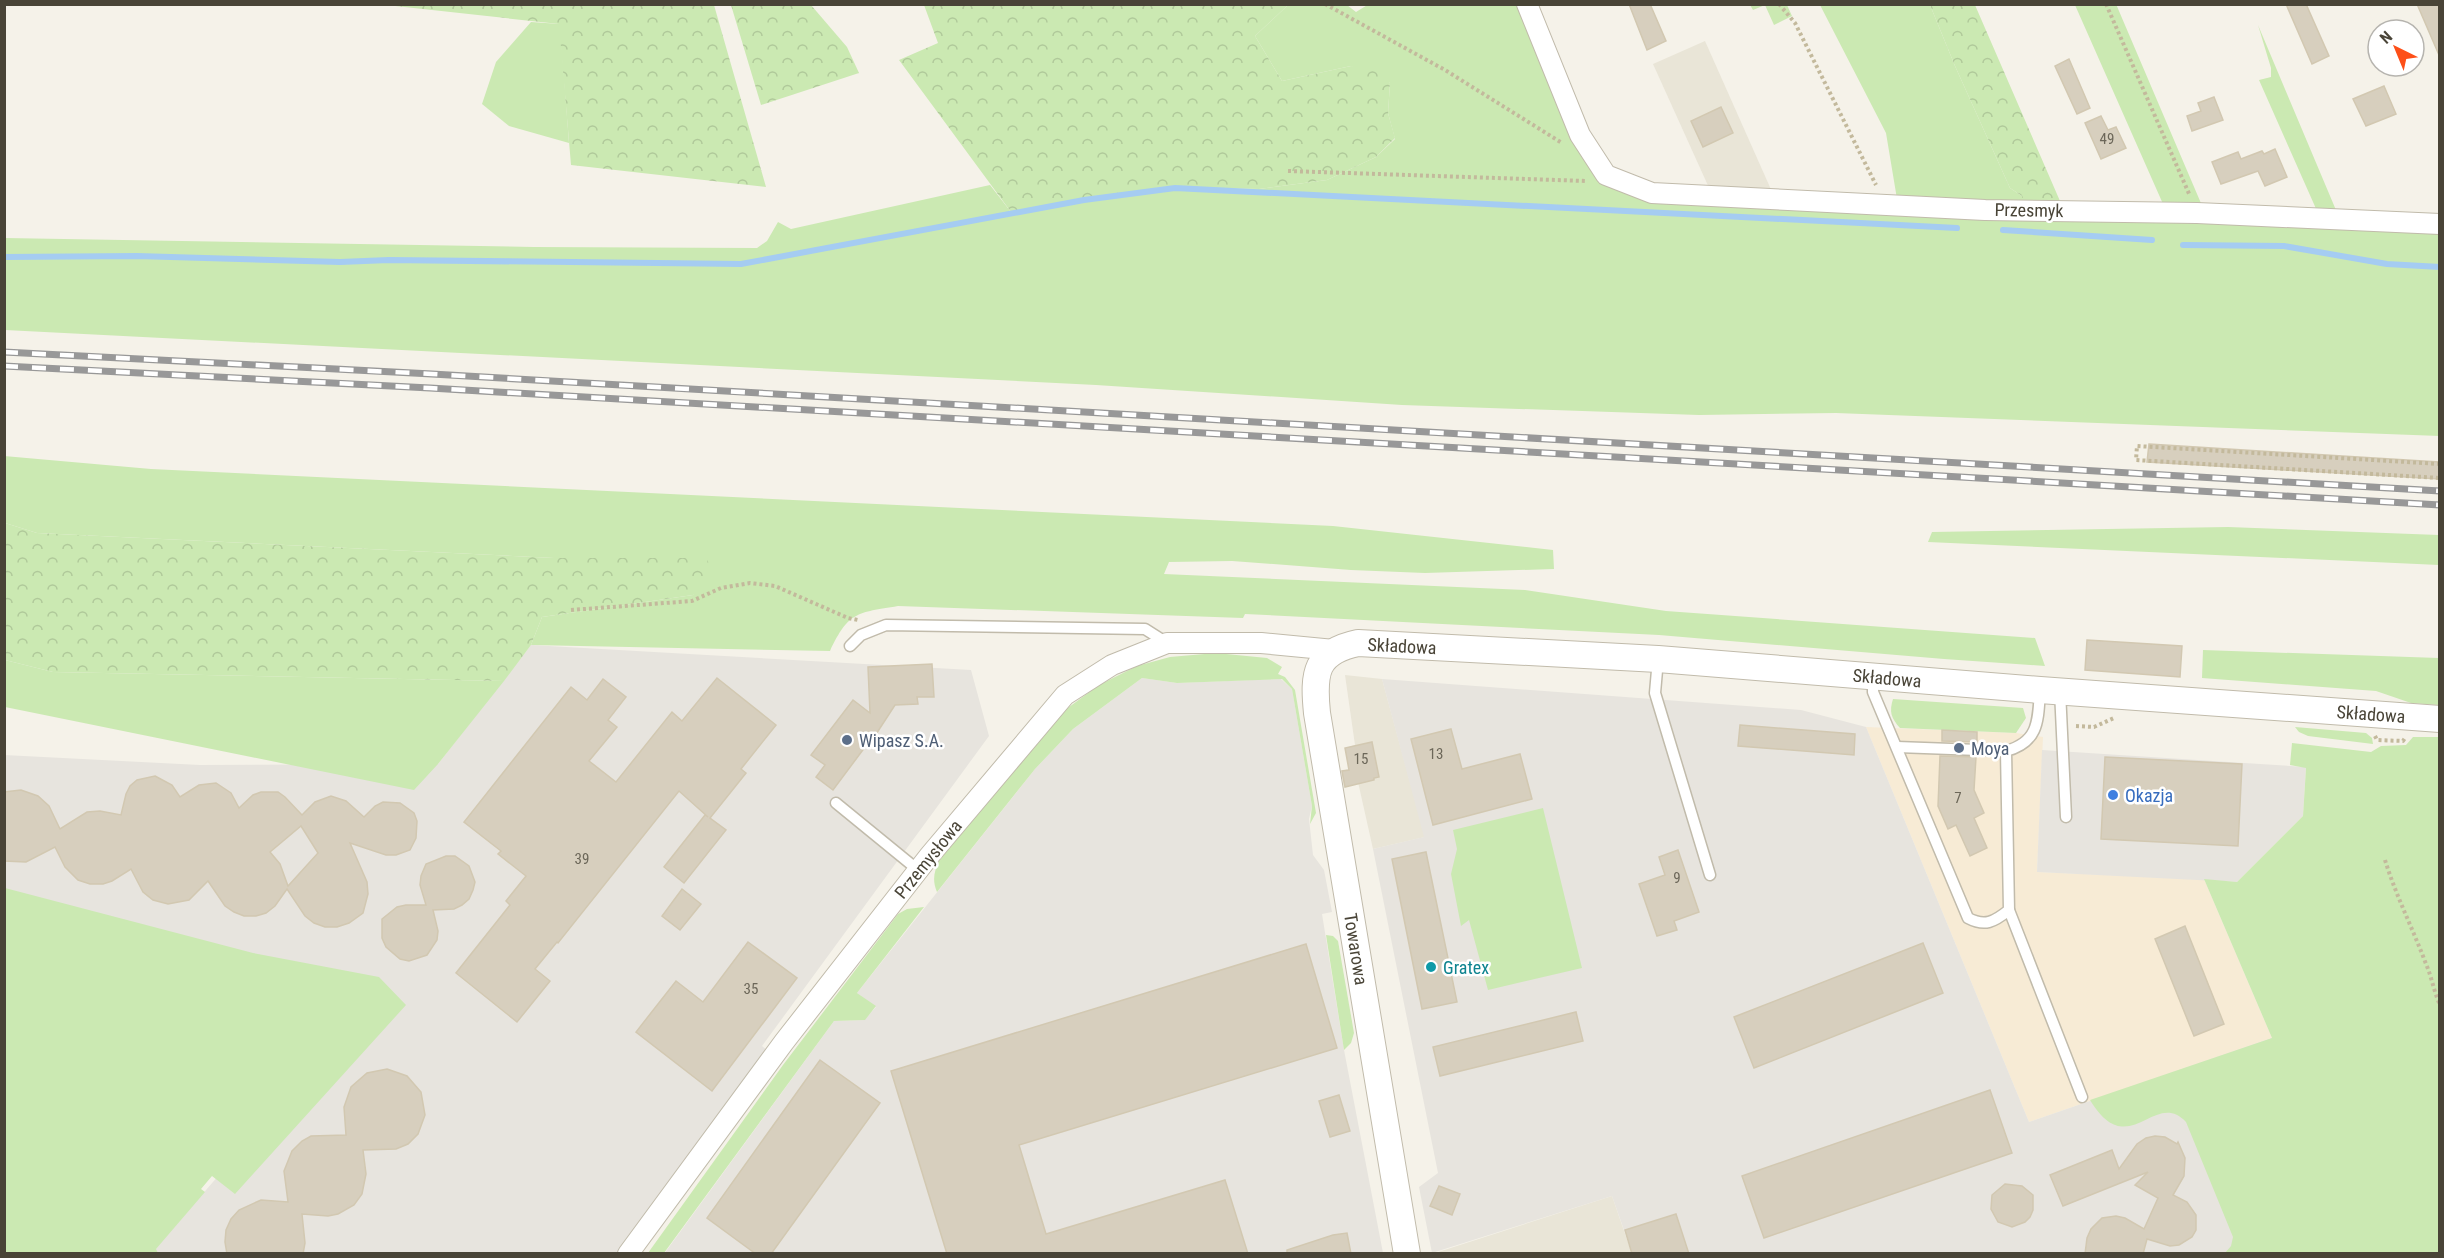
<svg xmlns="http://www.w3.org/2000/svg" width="2444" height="1258" viewBox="0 0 2444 1258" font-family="'Roboto Condensed',sans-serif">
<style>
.residential{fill:#e9e5d7}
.commercial{fill:#f7ebd5}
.industrial{fill:#e7e4de}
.green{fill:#cbe9b2}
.forest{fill:url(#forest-crowns)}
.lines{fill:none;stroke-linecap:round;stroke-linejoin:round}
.stream{stroke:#a5ccf2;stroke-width:6}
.building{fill:#d7cfbe;stroke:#d2c8b1;stroke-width:1.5;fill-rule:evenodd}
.service-casing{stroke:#c1bbab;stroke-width:13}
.minor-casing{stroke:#c1bbab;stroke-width:22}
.tertiary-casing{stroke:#c1bbab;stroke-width:28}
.path{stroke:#c3b99c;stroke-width:4;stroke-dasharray:3 3;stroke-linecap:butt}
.service{stroke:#fff;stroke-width:10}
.minor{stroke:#fff;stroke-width:20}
.tertiary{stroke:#fff;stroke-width:26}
.rail-casing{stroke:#989898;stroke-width:7}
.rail{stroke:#fff;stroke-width:4.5;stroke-dasharray:14;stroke-linecap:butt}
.service-dot{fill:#5c6f8a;stroke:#fff;stroke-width:2}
.shop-dot{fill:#3f7fe0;stroke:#fff;stroke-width:2}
.culture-dot{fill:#0f9aa8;stroke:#fff;stroke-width:2}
.labels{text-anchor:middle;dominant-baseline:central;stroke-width:5;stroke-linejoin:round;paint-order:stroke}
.number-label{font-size:15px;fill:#6c6759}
.street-label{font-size:18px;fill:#494437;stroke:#fff}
.service-label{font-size:18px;fill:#4e5e75;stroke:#fff;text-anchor:start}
.shop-label{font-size:18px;fill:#366cbe;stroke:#fff;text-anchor:start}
.culture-label{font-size:18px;fill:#0d838f;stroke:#fff;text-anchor:start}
</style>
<defs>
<pattern id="forest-crowns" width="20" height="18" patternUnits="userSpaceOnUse" patternTransform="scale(1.5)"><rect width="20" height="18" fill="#cbe9b2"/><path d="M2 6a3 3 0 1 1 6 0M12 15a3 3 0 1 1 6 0" fill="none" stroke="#b0c99a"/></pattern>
</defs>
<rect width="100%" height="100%" fill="#f5f2e9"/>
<!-- residential -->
<g class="residential">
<path d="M1705,41L1773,194L1710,190L1653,64Z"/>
<path d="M1345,675L1382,679L1425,837L1373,849L1358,782L1344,787L1341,771L1349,769L1345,748L1355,745Z"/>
<path d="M1612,1196L1632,1254H1432Z"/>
</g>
<!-- commercial -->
<path class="commercial" d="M1866,727L2016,733L2043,737L2037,872L2204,879L2272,1038L2029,1122Z"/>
<!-- industrial -->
<g class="industrial">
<path d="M531,645L971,670L989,736L762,1046L768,1051L616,1254L158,1253L155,1249L353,1020L5,908L4,755L200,765L438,764Z"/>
<path d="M1142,678L1177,683L1281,679L1292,689L1312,806L1309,819L1313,855L1324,870L1332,912L1322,914L1344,1050L1383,1253L664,1254L834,1021L864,1020L876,1007L857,993L1035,769L1073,729Z"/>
<path d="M1382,679L1801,710L1866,727L2029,1122L2272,1038L2365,1253H1632L1612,1196L1432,1253L1419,1187L1438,1173L1373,849L1424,837Z"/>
<path d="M2042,750L2306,767L2303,816L2237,882L2037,872Z"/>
</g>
<!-- green -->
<g class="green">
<path d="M1369,4L1522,5L1607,185L1897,199L1886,133L1820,5H1930L1955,66L2010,188L2022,196V205L2167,213L2075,5L2116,4L2206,215L2321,220L2259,80L2271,77V68L2258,25L2341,222L2439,226L2440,436L1836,413L1699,415L1402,405L1096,385L5,330V238L534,247L757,248L767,241L778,222L791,229L990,185L1011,212L1173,187L1259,189L1327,180L1376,157L1395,139L1388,113L1390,83L1351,66L1282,81L1255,36L1288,5H1347L1356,12Z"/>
<path d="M1750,5H1787L1792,16L1774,25L1765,5L1753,10Z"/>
<path d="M531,22L560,24L569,143L509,126L482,104L496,62Z"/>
<path d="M4,456L151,469L1333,526L1553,550L1554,569L1425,573L1351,570L1232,561L1169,562L1164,574L1525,590L1666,611L2035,638L2045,666L1944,659L1659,635L1245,614L1243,618L898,606C857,613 849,611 830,651L531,645L542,617L693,595L707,558H554L37,533L5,523Z"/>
<path d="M2228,527L2439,535V565L1928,542L1932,532Z"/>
<path d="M2203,650L2439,658V705L2411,703L2376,691L2202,678Z"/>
<path d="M1216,653L1267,658L1282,667L1278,674L1285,677L1295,690L1316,813L1310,824L1312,806L1292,689L1282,679L1177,683L1142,678L1073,729L1035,769L937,892C932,880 934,872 939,861L1018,761L1065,710L1099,685L1137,666L1170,657Z"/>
<path d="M5,660L53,672L504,681L438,764L414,790L5,707Z"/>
<path d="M1893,699L2023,708L2026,718L2016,733L1900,728C1891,718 1889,712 1893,699Z"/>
<path d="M2295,727L2366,733L2372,738L2373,744L2308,736L2299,732Z"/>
<path d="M2413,737H2439V1253H2225L2231,1246L2233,1237L2186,1122C2154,1088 2129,1164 2090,1100L2272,1038L2204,879L2237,882L2303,816L2306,768L2290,765L2292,743L2371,752L2381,746L2406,745Z"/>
<path d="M1543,808L1582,968L1488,990L1469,920L1461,926L1451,874L1457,849L1453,830Z"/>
<path d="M5,888L253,953L379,977L406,1005L235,1194L212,1176L201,1189L205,1192L156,1249L158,1253H5Z"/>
<path d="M924,907L857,993L876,1006L865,1020L834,1021L664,1253H648L783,1065L898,914L907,909Z"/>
<path d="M1326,935L1333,936L1338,941L1354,1033L1351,1043L1344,1050Z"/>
</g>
<!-- forest -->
<g class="forest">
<path d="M386,5H714L766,187L571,165L559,24Z"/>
<path d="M731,5H811L847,47L859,73L761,105Z"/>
<path d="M924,5H1288L1255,36L1282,81L1351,66L1374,68L1390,83L1388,113L1395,138L1376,157L1327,180L1259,189L1173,187L1011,212L899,60L938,43Z"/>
<path d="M1930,5H1975L2063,208L2022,205V196L2010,188L1955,66Z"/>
<path d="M5,523L37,533L554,558H707L712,575L693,595L542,617L531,645L504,681L53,672L5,660Z"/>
</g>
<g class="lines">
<!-- stream -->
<g class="stream">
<path d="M2003,230L2152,240"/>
<path d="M2183,245L2284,246L2387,264L2440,267"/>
<path d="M4,257L137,256L340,262L389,260L741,264L1084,200L1175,188L1957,228"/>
</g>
</g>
<!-- building -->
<g class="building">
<path d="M1629,4H1650L1666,41L1647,50Z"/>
<path d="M2286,4H2306L2329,56L2312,64Z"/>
<path d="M2417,4H2439V55Z"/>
<path d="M2069,59L2090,108L2077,114L2055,66Z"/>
<path d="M2384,86L2396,114L2366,126L2353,99Z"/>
<path d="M2214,97L2223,120L2192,131L2187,116L2201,111L2198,103Z"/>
<path d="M1721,107L1733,133L1703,147L1691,121Z"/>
<path d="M2101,116L2108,130L2116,127L2126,148L2101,159L2085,123Z"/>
<path d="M2275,149L2287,177L2265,186L2258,171L2221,184L2212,162L2238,152L2241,159L2262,151L2264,154Z"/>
<path d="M2149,444L2439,462V479L2147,462Z"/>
<path d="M2087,640L2182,646L2180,677L2085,670Z"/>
<path d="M932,664L934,697H917L918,704L895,705L871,742V739L833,790L816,777L825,765L811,755L853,700L870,713L868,667Z"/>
<path d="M717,678L776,725L741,769L746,773L710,818L726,830L684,883L664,867L705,815L708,817L679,791L558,943L557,942L535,969L550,981L517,1022L456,973L510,905L506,901L526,876L498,854L501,851L464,822L571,687L587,700L603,679L626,697L608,720L617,727L589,761L616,782L672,712L682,721Z"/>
<path d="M1740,725L1855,734L1854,755L1738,746Z"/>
<path d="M1451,729L1462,769L1520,754L1532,799L1433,825L1411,739Z"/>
<path d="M1942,730L1977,732V742L1942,741Z"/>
<path d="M1372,742L1379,777L1374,778V780L1345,787L1342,771L1349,770L1345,748Z"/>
<path d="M1940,756L1976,757L1974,790L1984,813L1974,818L1987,848L1970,856L1956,825L1948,829L1938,806Z"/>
<path d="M2105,757L2242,764L2238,846L2101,839Z"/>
<path d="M155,776L172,785L180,797L199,785L216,783L231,793L239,808L253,795L261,792H278L285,797L302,815L315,802L331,796L346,801L364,817L375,806L383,802L400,803L414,813L417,821L416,838L410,850L396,855H386L350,843L367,882L368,894L363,913L349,923L337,927H325L314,923L305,916L287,889L275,906L266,913L256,916H244L234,912L225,906L208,881L189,900L168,904L153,900L143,892L131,869L112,881L103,884H90L78,880L65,867L55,847L26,862L4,861V792L21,790L38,796L49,806L60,829L87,812L100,811L121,815L126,794L130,786L137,780ZM301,826L318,853L288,886L280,864L270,852Z"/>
<path d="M1678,850L1699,912L1674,921L1677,930L1657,936L1639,884L1665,875L1659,857Z"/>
<path d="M1426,852L1457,1002L1422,1009L1392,859Z"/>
<path d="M446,856H455L469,866L475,882L473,890L469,899L462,905L454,909L433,910L438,931L437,940L427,955L409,961L400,959L386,947L382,938V919L397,907L406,905H426L420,885L421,876L426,864Z"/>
<path d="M682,889L701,904L680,930L662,916Z"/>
<path d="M2185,926L2224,1024L2194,1036L2155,939Z"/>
<path d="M748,942L797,978L712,1091L636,1032L676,981L703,1002Z"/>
<path d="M1923,943L1943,993L1754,1068L1734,1017Z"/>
<path d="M1306,944L1337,1048L1019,1145L1046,1234L1225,1180L1248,1254H947L891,1071Z"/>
<path d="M1576,1012L1583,1041L1440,1076L1433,1047Z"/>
<path d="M820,1060L880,1103L771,1254H756L707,1218Z"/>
<path d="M387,1069L407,1076L421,1092L425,1115L418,1134L408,1144L396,1149L363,1150L366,1174L362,1194L354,1205L338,1214L328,1216L302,1214L305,1243L303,1254H227L225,1242L226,1230L231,1219L239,1210L261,1200L288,1202L284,1171L292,1151L302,1141L311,1136L346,1135L344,1107L351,1087L367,1073Z"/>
<path d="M1990,1090L2012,1153L1764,1238L1742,1176Z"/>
<path d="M1339,1095L1350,1131L1330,1137L1319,1101Z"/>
<path d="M2155,1136L2165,1137L2177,1144L2178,1142L2185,1158L2184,1176L2173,1195L2187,1202L2196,1215V1230L2192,1237L2179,1245L2170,1246L2147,1239L2143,1254H2085L2087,1238L2091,1229L2102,1218L2116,1216L2125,1218L2144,1229L2158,1198L2135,1185L2148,1172L2063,1206L2050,1175L2112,1150L2119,1169L2137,1144L2146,1138Z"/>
<path d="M2005,1184L2022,1186L2033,1195V1210L2030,1217L2025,1222L2012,1227L1998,1222L1991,1209L1992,1195Z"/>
<path d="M1439,1186L1460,1194L1452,1215L1430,1206Z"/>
<path d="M1676,1214L1689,1254H1632L1625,1230Z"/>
<path d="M1347,1233L1351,1254H1287V1250L1333,1235Z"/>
</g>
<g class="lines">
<defs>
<g id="service">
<path d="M850,646L861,635L886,625L1145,629L1167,643"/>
<path d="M1658,659L1655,693L1710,875"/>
<path d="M1873,677V692L1968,918C1985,927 1994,922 2009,910L2006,751C2039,742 2038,721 2040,690"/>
<path d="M2060,691L2066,817"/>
<path d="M1897,747L2006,751"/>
<path d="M836,803L918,870"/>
<path d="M2009,910L2082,1097"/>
</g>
<g id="minor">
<path d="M1527,4L1580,135L1606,175L1652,193L1985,210L2197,213L2440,224"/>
<path d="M628,1254L784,1042L930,855L1065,695L1112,665L1167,643H1261L1334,650"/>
</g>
<path id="tertiary" d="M1407,1254L1317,713C1313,673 1315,652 1358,643L1658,659L2040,690L2440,719"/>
</defs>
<!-- service casing -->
<use href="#service" class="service-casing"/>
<!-- minor casing -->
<use href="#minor" class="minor-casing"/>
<!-- tertiary casing -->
<use href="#tertiary" class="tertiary-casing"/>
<!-- path -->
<g class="path">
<path d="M1325,4L1445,70L1562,143"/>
<path d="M1779,4L1795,23L1876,185"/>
<path d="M2106,4L2190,196"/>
<path d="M1288,171L1586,181"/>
<path d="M2440,464L2137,446L2136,460L2440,478"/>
<path d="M571,610L692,601L721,588L750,583L775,586L848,618L858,620"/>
<path d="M2076,726L2094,727L2114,718"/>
<path d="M2375,736L2377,740L2403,741L2405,738"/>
<path d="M2385,860C2396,896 2413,929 2426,964C2432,978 2434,992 2440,1005"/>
</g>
<!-- service -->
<use href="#service" class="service"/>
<!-- minor -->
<use href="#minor" class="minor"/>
<!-- tertiary -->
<use href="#tertiary" class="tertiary"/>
<defs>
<g id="rail">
<path d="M4,352L432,374L2440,491"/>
<path d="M4,366L430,388L2440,505"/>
</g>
</defs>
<!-- rail casing -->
<use href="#rail" class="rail-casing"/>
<!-- rail -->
<use href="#rail" class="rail"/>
</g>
<!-- markers -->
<g class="service-dot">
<circle cx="847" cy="740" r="6"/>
<circle cx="1959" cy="748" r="6"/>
</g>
<circle class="shop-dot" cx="2113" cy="795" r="6"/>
<circle class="culture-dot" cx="1431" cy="967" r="6"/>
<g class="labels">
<!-- number labels -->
<g class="number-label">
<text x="2107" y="139">49</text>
<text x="1436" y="754">13</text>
<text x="1361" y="759">15</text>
<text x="1958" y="798">7</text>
<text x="582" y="859">39</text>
<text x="1677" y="878">9</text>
<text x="751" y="989">35</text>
</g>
<!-- street labels -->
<g class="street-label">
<text transform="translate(2029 210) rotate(1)">Przesmyk</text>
<text transform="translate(1402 646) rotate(3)">Składowa</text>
<text transform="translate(1887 678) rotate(5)">Składowa</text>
<text transform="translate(2371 714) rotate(4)">Składowa</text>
<text transform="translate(928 859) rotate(-51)">Przemysłowa</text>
<text transform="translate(1356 949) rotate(81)">Towarowa</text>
</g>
<!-- service labels -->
<g class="service-label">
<text x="859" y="740">Wipasz S.A.</text>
<text x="1971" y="748">Moya</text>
</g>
<!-- shop labels -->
<g class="shop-label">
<text x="2125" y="795">Okazja</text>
</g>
<!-- culture labels -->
<g class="culture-label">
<text x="1443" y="967">Gratex</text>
</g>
</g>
<!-- border -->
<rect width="2444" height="1258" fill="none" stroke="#494437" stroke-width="12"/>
<!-- north arrow -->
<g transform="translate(2396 48) rotate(317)"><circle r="28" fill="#ffffff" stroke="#b6b4af" stroke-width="1.5"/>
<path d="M0-4.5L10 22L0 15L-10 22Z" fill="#fd4f18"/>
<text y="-9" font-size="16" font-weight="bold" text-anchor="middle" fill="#494437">N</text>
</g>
</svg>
